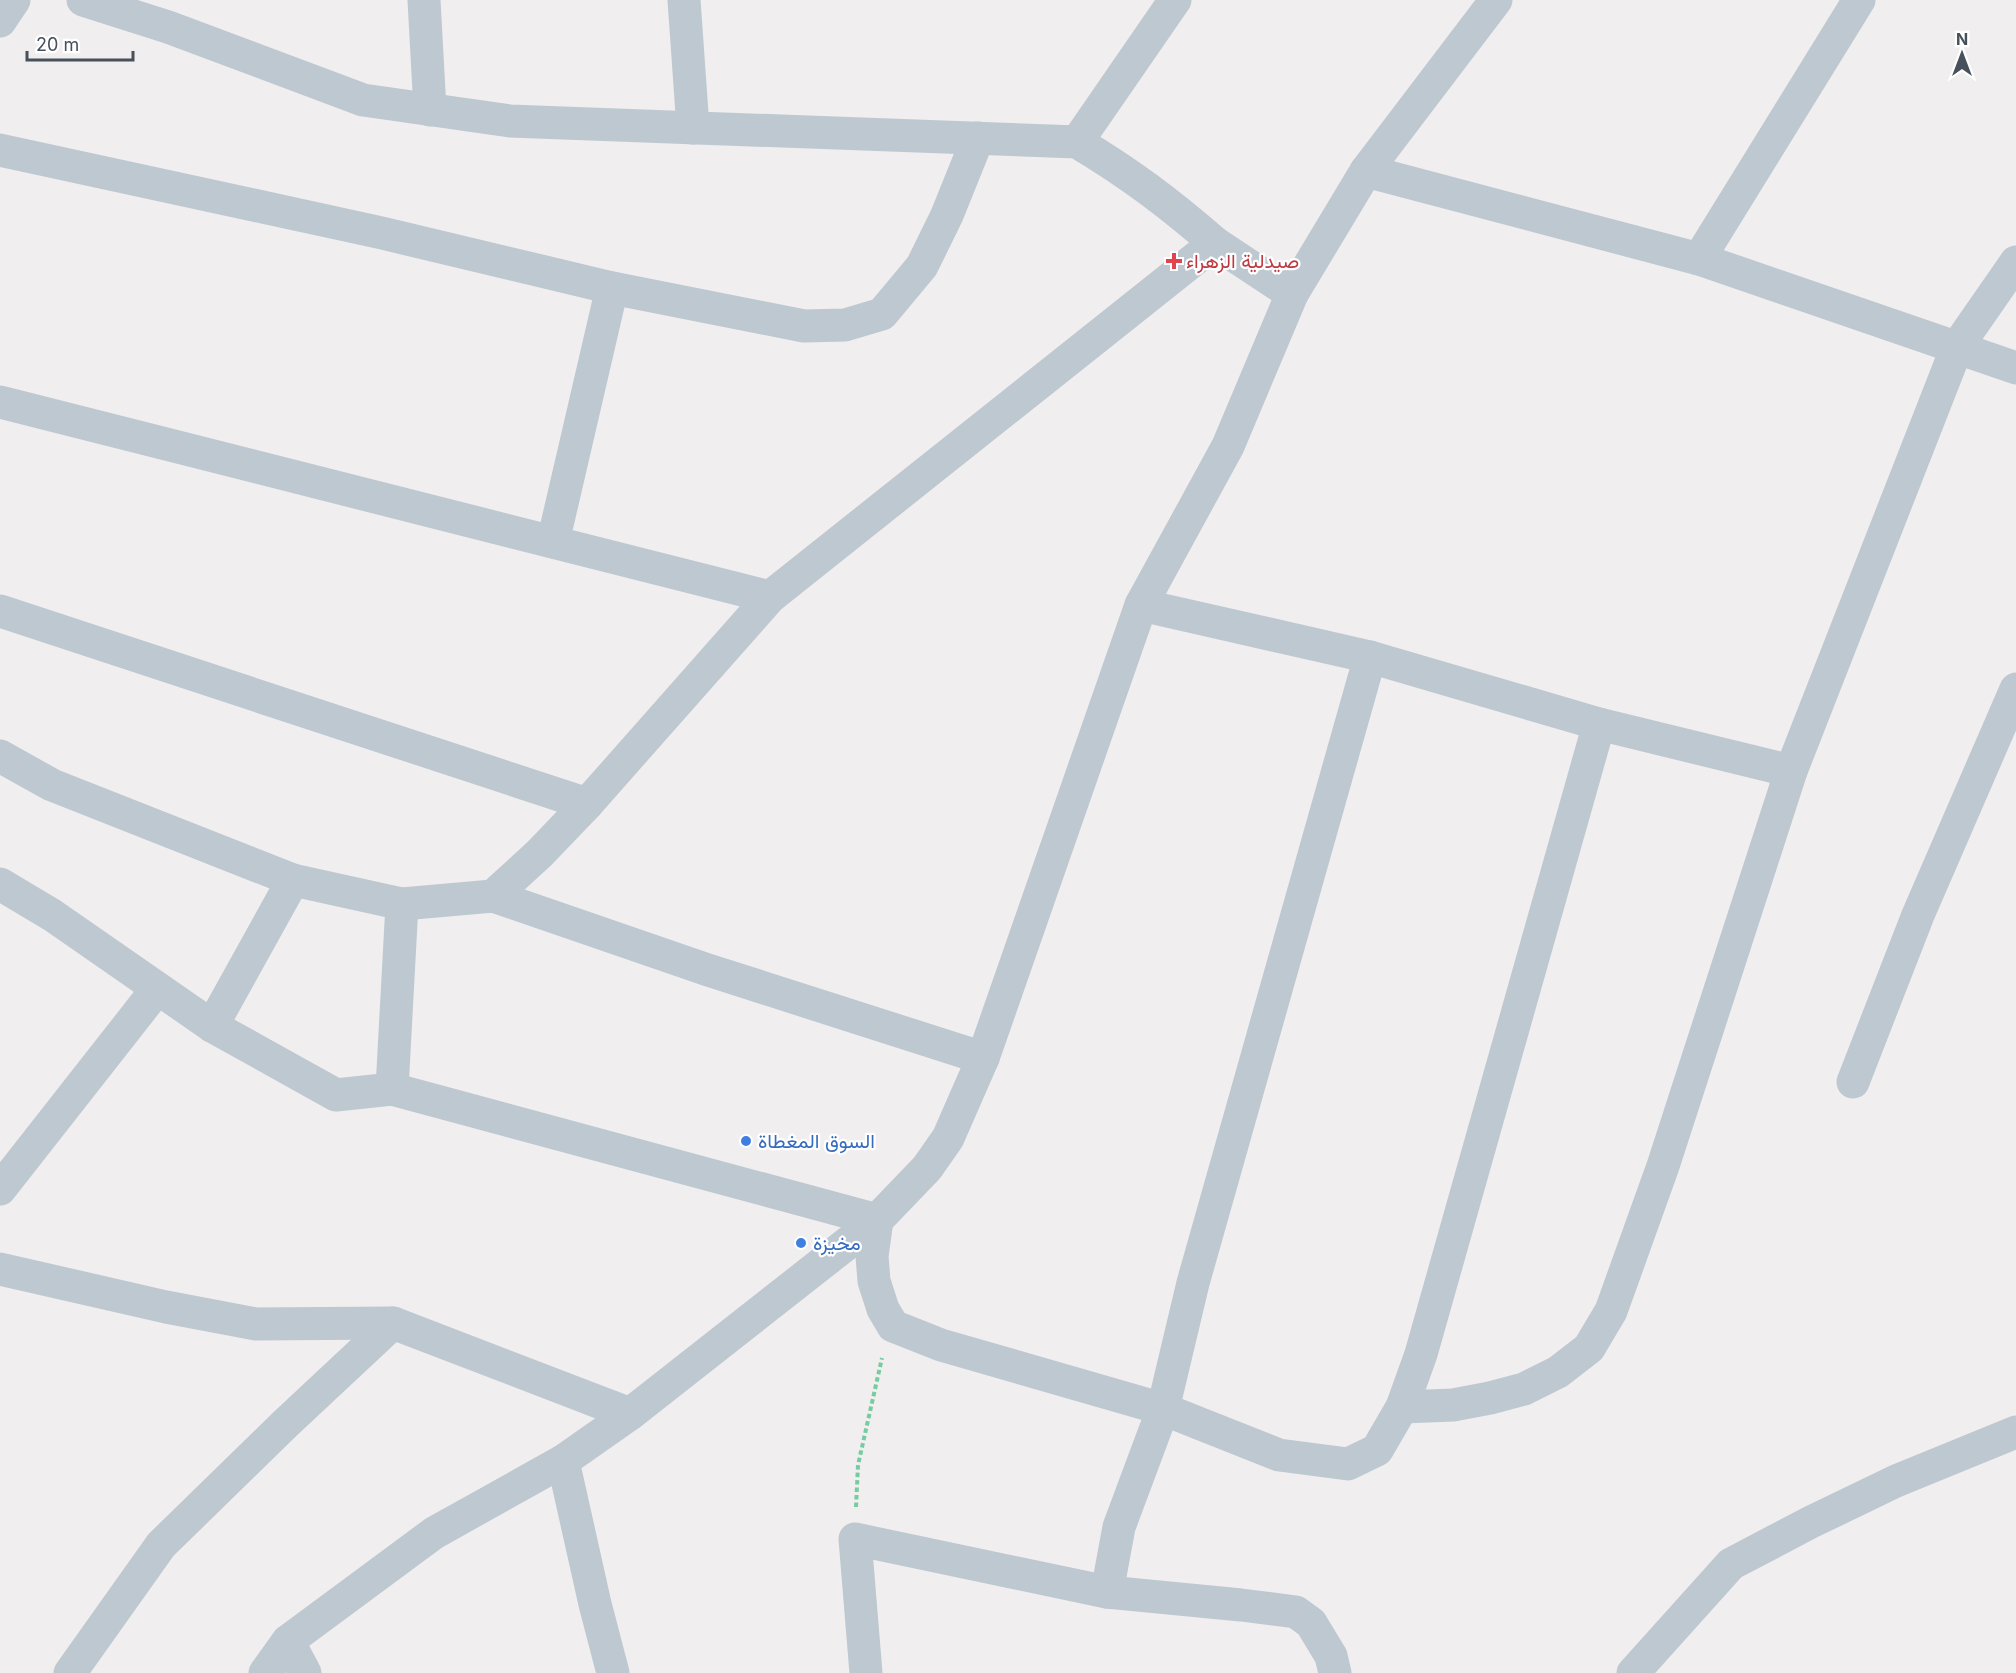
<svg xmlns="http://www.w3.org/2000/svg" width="2016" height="1673" viewBox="0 0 2016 1673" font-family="Inter,Vazirmatn,sans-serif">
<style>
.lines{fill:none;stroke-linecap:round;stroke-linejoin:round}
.path{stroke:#74cca0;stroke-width:4;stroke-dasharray:4.5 3;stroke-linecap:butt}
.minor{stroke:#bec8d0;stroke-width:33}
.health-dot{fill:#e0444e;stroke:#fff;stroke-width:2}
.shop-dot{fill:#3f7fe0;stroke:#fff;stroke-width:2}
.labels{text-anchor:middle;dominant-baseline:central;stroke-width:4.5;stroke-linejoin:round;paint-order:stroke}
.health-label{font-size:20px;fill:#be3a42;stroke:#fff;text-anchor:start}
.shop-label{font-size:20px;fill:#366cbe;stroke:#fff;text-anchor:start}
</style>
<rect width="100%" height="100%" fill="#f0eeee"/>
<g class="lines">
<!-- path -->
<path class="path" d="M856,1507L858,1465L882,1358"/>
<!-- minor -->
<g class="minor">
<path d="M83,0L168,27L363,100L510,121L1077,142C1129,173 1169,203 1215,243"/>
<path d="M424,0L430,110"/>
<path d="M684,0L693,128"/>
<path d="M0,21L14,0"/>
<path d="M1077,142L1175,0"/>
<path d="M0,150L382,233L612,288L804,326L845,325L882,314L922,266L947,215L978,138"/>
<path d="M1366,171L1699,259L2016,368"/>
<path d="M1699,259L1859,0"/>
<path d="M0,402L770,597"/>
<path d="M553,542L612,288"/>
<path d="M1141,605L1370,657L1599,724L1791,771"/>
<path d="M0,611L587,804"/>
<path d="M0,756L52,785L293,880L402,904L493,896L708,970L983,1058"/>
<path d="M0,884L52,915L212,1026L336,1095L392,1089L877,1220L872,1256L874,1281L883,1309L893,1326L941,1345L1163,1409L1279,1455L1348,1464L1377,1450L1402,1407L1421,1354L1599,724"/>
<path d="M493,896L539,854L587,804L770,597L1215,243L1292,294"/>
<path d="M212,1026L293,880"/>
<path d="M1853,1082L1918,915L2016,689"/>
<path d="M392,1089L402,904"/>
<path d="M0,1189L157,989"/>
<path d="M0,1269L166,1307L256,1324L393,1323L630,1414"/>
<path d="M1402,1407L1453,1405L1490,1398L1524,1389L1558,1372L1589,1348L1611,1311L1663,1166L1791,771L1957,347L2016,262"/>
<path d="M1107,1592L1119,1527L1163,1409L1193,1283L1370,657"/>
<path d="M288,1641L305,1673"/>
<path d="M70,1673L161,1545L285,1424L393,1323"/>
<path d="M265,1673L288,1641L434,1533L563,1461"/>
<path d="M613,1673L595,1604L563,1461L630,1414L877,1220L927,1168L948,1138L983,1058L1141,605L1228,446L1292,294L1366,171L1496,0"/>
<path d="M866,1673L855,1539L1107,1592L1241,1605L1296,1612L1311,1623L1331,1656L1335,1673"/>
<path d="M1633,1673L1731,1564L1811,1522L1896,1481L2016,1432"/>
</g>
</g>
<!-- markers -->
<path class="health-dot" d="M1171 252h6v6h6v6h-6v6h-6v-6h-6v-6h6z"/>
<g class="shop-dot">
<circle cx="746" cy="1141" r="6"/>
<circle cx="801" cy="1243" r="6"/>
</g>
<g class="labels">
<!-- health labels -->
<g class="health-label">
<text x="1186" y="261">صيدلية الزهراء</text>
</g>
<!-- shop labels -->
<g class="shop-label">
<text x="758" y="1141">السوق المغطاة</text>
<text x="813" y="1243">مخيزة</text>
</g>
</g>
<!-- north arrow -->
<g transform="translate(1962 54)" stroke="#ffffff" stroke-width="4.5" paint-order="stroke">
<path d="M0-4.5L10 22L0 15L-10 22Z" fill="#46515b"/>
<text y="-9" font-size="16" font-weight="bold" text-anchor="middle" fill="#46515b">N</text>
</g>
<!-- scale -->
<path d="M27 51v9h106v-9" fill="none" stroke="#46515b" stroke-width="3"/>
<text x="36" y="51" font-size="18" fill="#46515b" stroke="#ffffff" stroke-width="4.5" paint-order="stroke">20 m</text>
</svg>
